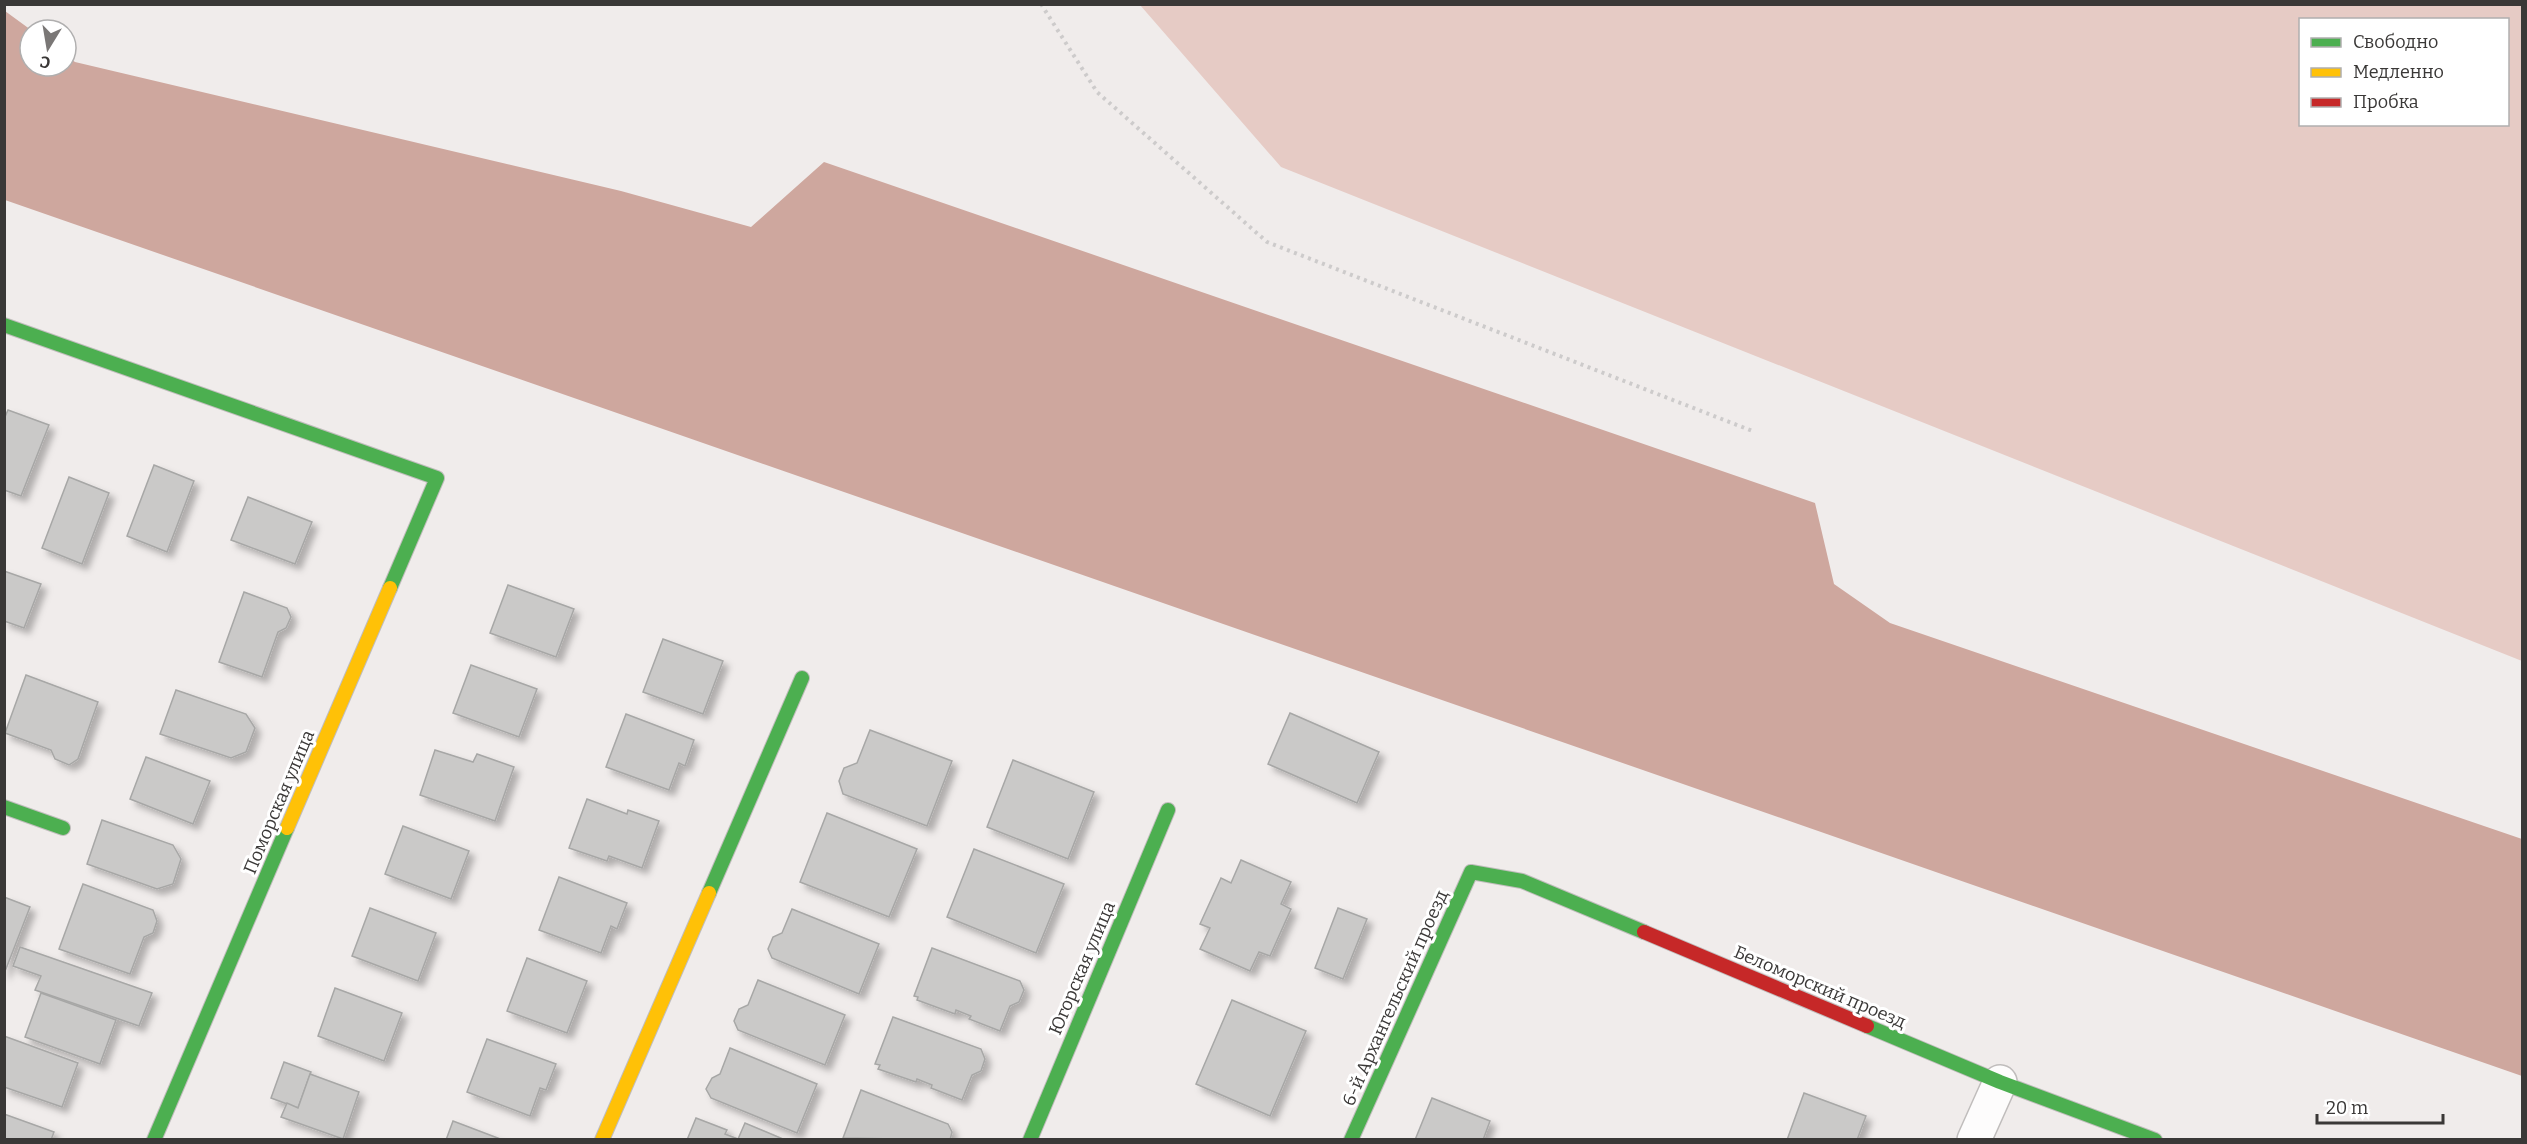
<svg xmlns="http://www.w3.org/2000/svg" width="2527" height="1144" viewBox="0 0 2527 1144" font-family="Bitter,serif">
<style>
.green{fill:#e6cbc5;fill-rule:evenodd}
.water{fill:#cea79e}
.building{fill:#cac9c8;stroke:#a7a7a6;stroke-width:1.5;filter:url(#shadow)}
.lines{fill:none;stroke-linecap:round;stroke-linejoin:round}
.street-casing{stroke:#c0bdbc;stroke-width:36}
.fast-casing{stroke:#c0bdbc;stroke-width:16}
.slow-casing{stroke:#c0bdbc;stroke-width:16}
.jam-casing{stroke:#c0bdbc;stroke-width:16}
.path{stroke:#cdcbcb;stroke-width:4;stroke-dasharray:3 4.5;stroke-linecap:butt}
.street{stroke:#fdfcfc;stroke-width:33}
.fast{stroke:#4caf50;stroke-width:14}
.slow{stroke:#ffc107;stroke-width:14}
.jam{stroke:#c62828;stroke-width:14}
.labels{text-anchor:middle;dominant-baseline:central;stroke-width:6;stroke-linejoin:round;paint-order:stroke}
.street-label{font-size:18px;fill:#3a3837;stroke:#fff}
</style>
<defs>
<filter id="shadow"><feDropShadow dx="5.5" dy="5.5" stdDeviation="3" flood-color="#0004"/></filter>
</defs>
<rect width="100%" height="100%" fill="#f0eceb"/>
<!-- green -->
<path class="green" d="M1140,5H2522V661L1281,167ZM2300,20H2508V124H2300Z"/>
<!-- water -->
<path class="water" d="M5,11L31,30L30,66H66V55L75,62L621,191L751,227L824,162L1815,503L1834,584L1890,623L2522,839V1076L5,200Z"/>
<!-- building -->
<g class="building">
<path d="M8,410L49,425L21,496L4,490V419Z"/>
<path d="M154,465L194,481L167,552L127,536Z"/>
<path d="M69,477L109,493L82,564L42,548Z"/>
<path d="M248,497L312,522L295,564L231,540Z"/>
<path d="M4,571L41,584L24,628L4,621Z"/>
<path d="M508,585L574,609L556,657L490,633Z"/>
<path d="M244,592L287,608L291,617L286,628L278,632L262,677L219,662Z"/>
<path d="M663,639L723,661L703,714L643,692Z"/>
<path d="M471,665L537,689L519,737L453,713Z"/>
<path d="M26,675L98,702L78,759L69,765L55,759L51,750L5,733Z"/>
<path d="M176,690L246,714L255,728L246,752L231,758L160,734Z"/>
<path d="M1290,713L1379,752L1357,803L1268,764Z"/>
<path d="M626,714L694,740L685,766L679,763L669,790L606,767Z"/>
<path d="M870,730L952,761L927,826L843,794L839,781L844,768L857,763Z"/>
<path d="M435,750L473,762L477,754L514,767L495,821L420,795Z"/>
<path d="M146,757L210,781L193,824L130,799Z"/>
<path d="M1013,760L1094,792L1068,859L987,827Z"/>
<path d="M587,799L627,814L628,810L659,821L642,868L609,856L607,861L569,848Z"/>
<path d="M827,813L917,849L889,917L800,882Z"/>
<path d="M102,820L173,845L181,859L173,884L157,889L87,864Z"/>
<path d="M403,826L469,851L451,899L385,874Z"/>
<path d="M974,849L1064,884L1036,953L947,917Z"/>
<path d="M1241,860L1291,882L1281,904L1291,909L1270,956L1259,952L1250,971L1200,949L1210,928L1200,924L1221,878L1231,883Z"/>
<path d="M559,877L627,903L617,929L611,926L601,953L539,930Z"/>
<path d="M83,884L153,910L157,921L153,933L144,937L130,974L59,949Z"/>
<path d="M4,897L30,907L4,974Z"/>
<path d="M370,908L436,933L418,981L352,956Z"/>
<path d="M1338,908L1367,919L1343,979L1315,968Z"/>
<path d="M792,909L879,944L859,994L772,958L768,949L773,937L782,933Z"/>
<path d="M20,947L152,993L139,1026L35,990L41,976L13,966Z"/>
<path d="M932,948L1020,981L1024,990L1019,1002L1010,1006L1000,1031L969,1019L971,1016L956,1010L955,1014L917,1000L918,997L914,996Z"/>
<path d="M527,958L587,981L567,1033L507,1011Z"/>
<path d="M758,980L845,1015L825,1065L738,1030L734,1021L739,1009L748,1005Z"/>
<path d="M335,988L402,1013L384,1061L318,1036Z"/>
<path d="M41,993L116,1020L100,1064L25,1037Z"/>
<path d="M1232,1000L1306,1031L1270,1116L1196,1084Z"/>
<path d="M893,1017L981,1049L985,1059L981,1071L972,1075L962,1100L931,1088L932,1085L917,1079L916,1082L878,1069L880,1065L875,1064Z"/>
<path d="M4,1036L78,1063L62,1107L4,1087Z"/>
<path d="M487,1039L556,1064L546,1090L540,1088L530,1116L467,1092Z"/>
<path d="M730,1048L817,1084L797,1133L711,1098L706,1089L712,1078L720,1074Z"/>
<path d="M284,1062L311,1072L298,1108L271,1098Z"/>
<path d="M310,1074L359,1092L343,1139L281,1117L287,1103L298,1108Z"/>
<path d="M861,1090L948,1124L952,1132L950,1140L843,1138Z"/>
<path d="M1804,1093L1866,1116L1857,1140H1787Z"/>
<path d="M1432,1098L1490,1121L1483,1140H1415Z"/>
<path d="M4,1114L54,1132L51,1140H4Z"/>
<path d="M696,1118L727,1130L725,1134L738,1139L745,1123L783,1139L687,1140Z"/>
<path d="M453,1121L503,1140H446Z"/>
</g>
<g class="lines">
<defs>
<path id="street" d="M1974,1140L2000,1082"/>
<g id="fast">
<path d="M4,325L437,478L390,588"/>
<path d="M4,807L63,828"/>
<path d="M709,893L802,678"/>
<path d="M1867,1026L2000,1082L2155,1140"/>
<path d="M154,1140L287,828"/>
<path d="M1030,1140L1168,810"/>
<path d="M1351,1140L1471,872L1522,881L1644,932"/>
</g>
<g id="slow">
<path d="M287,828L390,588"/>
<path d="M602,1140L709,893"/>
</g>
<path id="jam" d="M1644,932L1867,1026"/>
</defs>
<!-- street casing -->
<use href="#street" class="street-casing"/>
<!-- fast casing -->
<use href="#fast" class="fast-casing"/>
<!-- slow casing -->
<use href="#slow" class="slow-casing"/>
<!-- jam casing -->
<use href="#jam" class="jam-casing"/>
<!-- path -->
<path class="path" d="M1041,4L1097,92L1267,242L1755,432"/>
<!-- street -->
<use href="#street" class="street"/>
<!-- fast -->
<use href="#fast" class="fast"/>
<!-- slow -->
<use href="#slow" class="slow"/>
<!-- jam -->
<use href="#jam" class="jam"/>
</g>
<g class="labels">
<!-- street labels -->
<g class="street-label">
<text transform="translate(279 802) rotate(-67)">Поморская улица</text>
<text transform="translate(1082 968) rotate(-67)">Югорская улица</text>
<text transform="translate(1820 987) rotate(23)">Беломорский проезд</text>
<text transform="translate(1395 998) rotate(-66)">6-й Архангельский проезд</text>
</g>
</g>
<!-- border -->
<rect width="2527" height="1144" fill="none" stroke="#3a3837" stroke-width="12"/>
<!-- legend -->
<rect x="2299" y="18" width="210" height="108" fill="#ffffff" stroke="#b0afaf" stroke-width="1.5"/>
<rect x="2311" y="38" width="30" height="9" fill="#4caf50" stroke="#b0afaf" stroke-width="1.5"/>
<text x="2353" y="48" font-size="18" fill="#3a3837">Свободно</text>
<rect x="2311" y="68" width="30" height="9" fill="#ffc107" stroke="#b0afaf" stroke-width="1.5"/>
<text x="2353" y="78" font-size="18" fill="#3a3837">Медленно</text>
<rect x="2311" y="98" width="30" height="9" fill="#c62828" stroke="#b0afaf" stroke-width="1.5"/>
<text x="2353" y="108" font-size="18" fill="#3a3837">Пробка</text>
<!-- north arrow -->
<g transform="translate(48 48) rotate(191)"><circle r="28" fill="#ffffff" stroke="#b0afaf" stroke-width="1.5"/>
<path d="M0-4.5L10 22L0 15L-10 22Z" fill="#7a7776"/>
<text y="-9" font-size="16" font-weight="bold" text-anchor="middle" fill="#3a3837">С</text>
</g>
<!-- scale -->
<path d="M2317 1114v9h126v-9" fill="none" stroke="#3a3837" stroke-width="3"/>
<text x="2326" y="1114" font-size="18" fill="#3a3837" stroke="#ffffff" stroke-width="4.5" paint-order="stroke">20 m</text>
</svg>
